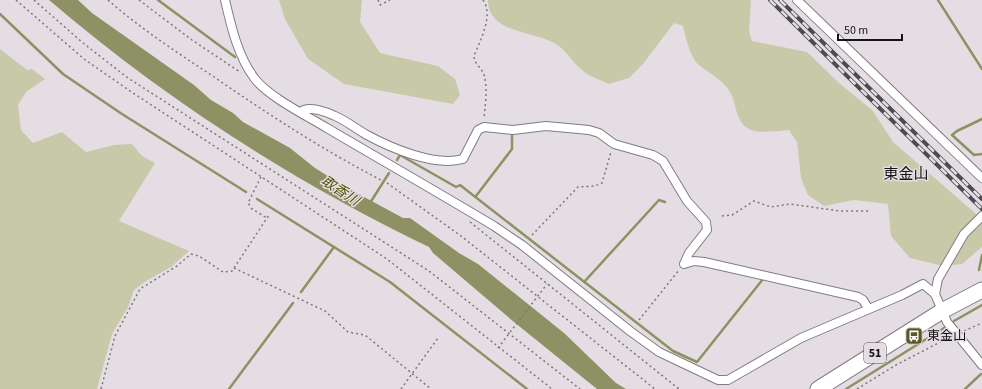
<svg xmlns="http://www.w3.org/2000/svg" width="982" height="389" viewBox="0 0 982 389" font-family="'Source Sans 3','Noto Sans JP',sans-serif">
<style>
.green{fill:#c7c9a9}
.water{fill:#8e9163}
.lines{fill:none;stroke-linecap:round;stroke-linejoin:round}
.stream{stroke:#8e9163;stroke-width:2.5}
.street-casing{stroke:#817c82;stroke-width:10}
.highway-casing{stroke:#817c82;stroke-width:17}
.path{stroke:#7b777b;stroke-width:1.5;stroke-dasharray:2 3;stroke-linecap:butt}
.street{stroke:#fff;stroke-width:8}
.highway{stroke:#fff;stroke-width:15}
.rail-casing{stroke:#4e4b4e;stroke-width:4}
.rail{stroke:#e4dee4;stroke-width:2.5;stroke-dasharray:8;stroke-linecap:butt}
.labels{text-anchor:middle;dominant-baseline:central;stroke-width:3;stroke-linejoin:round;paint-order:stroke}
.shield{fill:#e4dee4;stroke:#545154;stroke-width:1}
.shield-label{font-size:12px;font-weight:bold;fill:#161416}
.poi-label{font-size:13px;fill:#161416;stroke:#e4dee4;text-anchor:start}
.water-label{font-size:14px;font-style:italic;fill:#545502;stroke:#e4dee4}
.quarter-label{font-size:15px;fill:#161416;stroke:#e4dee4}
</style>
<rect width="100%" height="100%" fill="#e4dee4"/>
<!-- green -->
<g class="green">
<path d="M279,0H362L360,22L380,53L438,66L455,79L460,95L453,104L344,84L308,59L285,19Z"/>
<path d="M488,0H751L749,31L752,41L807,52L839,83L873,111L893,142L982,219V247L962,264L943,266L910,258L891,236L888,204L854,200L824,206L808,195L801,178L797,142L789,130C779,131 757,134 749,129C735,121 737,105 731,94C724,80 710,74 699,65C691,59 685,36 683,26L674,23L643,64L629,78L609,84C601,80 588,76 582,70C572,62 567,51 556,44C536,31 488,34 488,0Z"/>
<path d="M0,49L27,70L32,69L45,79L26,92L18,105L21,130L33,143L62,132L86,152L114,145L132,144L142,156L155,163L119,221L189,251L171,267L146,281L134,290L128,307L112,334L97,389H0Z"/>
</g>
<!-- water -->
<path class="water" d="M49,0H78L92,13L194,85L211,100L233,113L243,122L290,148L315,168L342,185L403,218H410L459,253L478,264L564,333L616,383L626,389H597L514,322L433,253L429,247C295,183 162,97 49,0Z"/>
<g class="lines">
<!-- stream -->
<g class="stream">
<path d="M158,0L235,57"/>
<path d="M938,0L982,69"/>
<path d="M0,14L63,74L122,114L246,192"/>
<path d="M982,119L957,131L952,135L974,155L982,154"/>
<path d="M397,160L400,155L456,187L460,185L673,351L697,362L763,279"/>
<path d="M476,196L512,149V133"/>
<path d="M257,199L390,282L527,389"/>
<path d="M370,203L389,173"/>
<path d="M979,270L982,255"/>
<path d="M585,281L659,200L665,202"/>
<path d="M301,292L334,247"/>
<path d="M954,321L982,305"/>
<path d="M229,389L293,303"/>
<path d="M846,389L944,328"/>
<path d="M965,389L981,374"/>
</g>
<defs>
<g id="street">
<path d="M225,0C231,26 238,57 255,79C269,97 307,116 327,128C383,161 439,193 494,226L522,245L630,331L659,352L718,380H728L801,338L902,295L923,284L935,294L947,322L982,365"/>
<path d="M797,0L982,178"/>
<path d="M301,112C308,105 327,112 335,116C347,121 356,129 367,135C391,148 435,167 463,159L478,130L484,127L513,130L546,126L589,130L599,133L614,144L653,155L663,161L687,201L706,222L707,230L689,253L684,264L694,261L704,262L858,297L863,300L868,308"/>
<path d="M935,294L938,279L964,234L982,216"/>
</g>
<path id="highway" d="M818,389L942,311L982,290"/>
</defs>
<!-- street casing -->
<use href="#street" class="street-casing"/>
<!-- highway casing -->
<use href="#highway" class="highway-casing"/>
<!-- path -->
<g class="path">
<path d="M16,0L84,59L130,91L387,259L552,389"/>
<path d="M34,0L83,43L128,78L429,271L580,389"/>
<path d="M108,0C141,29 178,53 214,77C268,114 323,150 381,180"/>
<path d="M139,0L192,40L240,72"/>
<path d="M378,0L380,5L390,0"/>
<path d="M483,0C494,15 480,41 474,56C474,64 482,68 484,75C488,88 485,106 484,119"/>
<path d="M261,177L248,203L252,209L267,218"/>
<path d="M387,183L461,236L655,389"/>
<path d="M722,216L732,215L754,201L771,207L790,204L840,211H871"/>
<path d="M470,222L679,389"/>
<path d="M532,235L578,187L595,186L602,183L611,152"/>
<path d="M234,268L325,311L348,332L365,335L431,389"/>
<path d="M639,320L679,270"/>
<path d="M964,331L982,323"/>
<path d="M498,348L547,284"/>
<path d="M101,389L115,336L140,289L177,266L191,254L199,256L223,272L232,271L269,215"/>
<path d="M401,389L438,338"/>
<path d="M857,389L896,365L950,337"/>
</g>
<!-- street -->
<use href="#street" class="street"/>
<!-- highway -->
<use href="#highway" class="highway"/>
<defs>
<g id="rail">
<path d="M770,0L982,209"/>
<path d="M780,0L982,199"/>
</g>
</defs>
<!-- rail casing -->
<use href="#rail" class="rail-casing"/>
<!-- rail -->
<use href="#rail" class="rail"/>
</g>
<!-- icons -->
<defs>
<symbol id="bus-square" viewBox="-11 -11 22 22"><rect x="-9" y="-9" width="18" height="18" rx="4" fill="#585927" stroke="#e4dee4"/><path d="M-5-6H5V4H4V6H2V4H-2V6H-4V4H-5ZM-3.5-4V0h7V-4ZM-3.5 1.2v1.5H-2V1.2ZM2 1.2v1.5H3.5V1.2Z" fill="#fff"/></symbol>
</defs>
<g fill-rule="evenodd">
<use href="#bus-square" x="904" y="326" width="20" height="20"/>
</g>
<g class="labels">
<!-- shield labels -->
<rect class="shield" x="864" y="343" width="22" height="20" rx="3"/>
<g class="shield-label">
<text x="875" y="353">51</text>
</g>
<!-- poi labels -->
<g class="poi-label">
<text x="927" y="336">東金山</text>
</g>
<!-- water labels -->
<g class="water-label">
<text transform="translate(340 191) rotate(33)">取香川</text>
</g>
<!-- quarter labels -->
<g class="quarter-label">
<text x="906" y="174">東金山</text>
</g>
</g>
<!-- scale -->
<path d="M838 34v6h64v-6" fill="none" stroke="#161416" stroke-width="2"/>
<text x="844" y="34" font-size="12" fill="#161416" stroke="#e4dee4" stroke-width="3" paint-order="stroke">50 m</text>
</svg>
